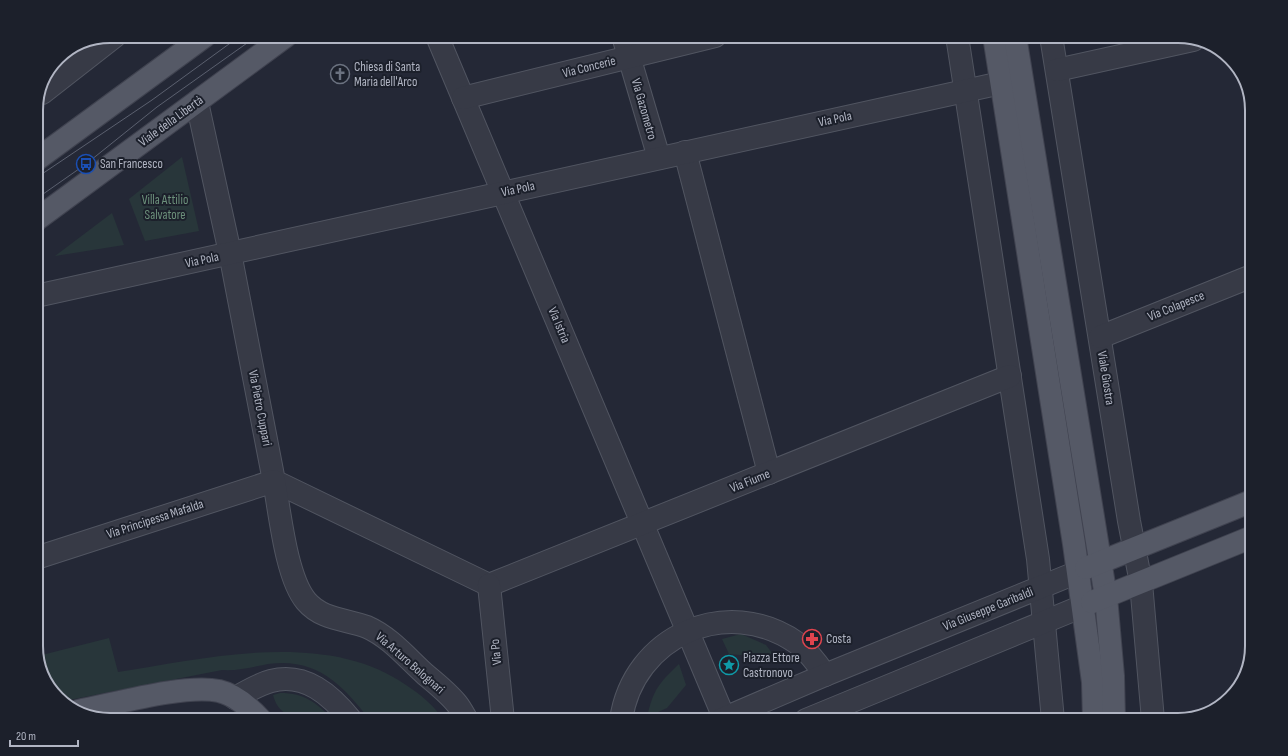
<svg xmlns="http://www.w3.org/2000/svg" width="1288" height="756" viewBox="0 0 1288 756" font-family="'Sofia Sans Condensed',sans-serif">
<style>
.green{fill:#28363a}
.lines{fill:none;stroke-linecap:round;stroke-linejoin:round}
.minor-casing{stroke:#515561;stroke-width:24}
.major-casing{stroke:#404350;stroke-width:24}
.minor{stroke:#373a46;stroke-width:22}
.major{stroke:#555966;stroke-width:22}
.tram{stroke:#5b606f;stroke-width:1}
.labels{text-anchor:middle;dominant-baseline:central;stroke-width:4;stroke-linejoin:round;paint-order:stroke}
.poi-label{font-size:13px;fill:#b1b5c3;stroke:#1c202b;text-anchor:start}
.street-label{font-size:13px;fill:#b1b5c3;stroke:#1c202b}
.park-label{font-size:13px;fill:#6c907b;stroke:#1c202b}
.rim{fill:none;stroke:#b1b5c3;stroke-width:2}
</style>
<rect width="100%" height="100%" fill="#242836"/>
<!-- green -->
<g class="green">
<path d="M182,157L199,231L145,241L129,199Z"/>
<path d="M112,213L124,245L55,256Z"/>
<path d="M741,634L766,645L772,653L763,657L729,654L722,639Z"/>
<path d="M109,638L118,672C208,658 326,629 406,685C421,695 434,705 443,720H370C342,684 316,657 268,664C252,667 238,671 222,670L64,701L48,687L38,656Z"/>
<path d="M679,664L686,685L667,708L647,717C653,690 659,683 679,664Z"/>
<path d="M280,693C305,693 317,703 333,720C309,720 280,723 273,695Z"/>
</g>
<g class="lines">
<defs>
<g id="minor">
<path d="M437,36L725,720"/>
<path d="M623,36L659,158"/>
<path d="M957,36L1038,559L1053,720"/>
<path d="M1051,36L1129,521L1141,583L1153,720"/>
<path d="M1057,70L1193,40"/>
<path d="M42,93L115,36"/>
<path d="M463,98L715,36"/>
<path d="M197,102L230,253L274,481L489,585"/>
<path d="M685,152L769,473"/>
<path d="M36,296L1001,83"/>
<path d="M1100,337L1252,276"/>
<path d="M36,558L274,481C280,513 286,577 306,601C322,620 346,619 367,627C390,637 408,659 426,675C437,684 449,694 457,704C461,709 464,715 467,720"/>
<path d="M489,585L1010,376"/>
<path d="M489,585L503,720"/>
<path d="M235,698C246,692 259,684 271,681C305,672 331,695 351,720"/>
<path d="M621,720C633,636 727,594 797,643C809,652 817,663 825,675"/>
<path d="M720,720L825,675L1078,572"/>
<path d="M806,720L1083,606"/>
</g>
<g id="major">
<path d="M994,36L1074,544L1093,682L1094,720"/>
<path d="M1015,36L1106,597L1113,676L1114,720"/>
<path d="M36,160L205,36"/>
<path d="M36,220L286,36"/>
<path d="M1086,568L1252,501"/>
<path d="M1092,602L1252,537"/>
<path d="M78,711C115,704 184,684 219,691C236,695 250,708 261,720"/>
</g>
</defs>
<!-- minor casing -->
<use href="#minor" class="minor-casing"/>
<!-- major casing -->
<use href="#major" class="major-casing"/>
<!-- minor -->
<use href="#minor" class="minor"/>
<!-- major -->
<use href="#major" class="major"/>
<!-- tram -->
<g class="tram">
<path d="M36,178L152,100L240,36"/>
<path d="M36,199L86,164L157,107L257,36"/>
</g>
</g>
<!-- icons -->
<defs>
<symbol id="church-ring" viewBox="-11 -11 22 22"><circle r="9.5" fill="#1c202b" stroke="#6b7280" stroke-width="1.5"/><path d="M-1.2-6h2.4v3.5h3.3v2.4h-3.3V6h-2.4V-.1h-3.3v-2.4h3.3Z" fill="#6b7280"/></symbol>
<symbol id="bus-ring" viewBox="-11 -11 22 22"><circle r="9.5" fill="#1c202b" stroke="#1a4fb4" stroke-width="1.5"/><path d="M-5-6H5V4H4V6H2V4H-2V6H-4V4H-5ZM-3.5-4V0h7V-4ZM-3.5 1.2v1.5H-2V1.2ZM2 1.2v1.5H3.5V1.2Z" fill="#1a4fb4"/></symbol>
<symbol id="pharmacy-ring" viewBox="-11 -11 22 22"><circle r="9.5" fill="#1c202b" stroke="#e0444e" stroke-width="1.5"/><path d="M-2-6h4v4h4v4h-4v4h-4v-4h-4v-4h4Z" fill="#e0444e"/></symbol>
<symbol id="sight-ring" viewBox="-11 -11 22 22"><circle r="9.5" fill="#1c202b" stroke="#0f9aa8" stroke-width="1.5"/><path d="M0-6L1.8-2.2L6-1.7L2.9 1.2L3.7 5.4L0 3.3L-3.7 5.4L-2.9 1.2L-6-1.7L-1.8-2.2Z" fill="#0f9aa8"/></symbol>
</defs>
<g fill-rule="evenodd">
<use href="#church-ring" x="329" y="63" width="22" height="22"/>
<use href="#bus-ring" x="75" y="153" width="22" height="22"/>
<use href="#pharmacy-ring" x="801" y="628" width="22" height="22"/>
<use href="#sight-ring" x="718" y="654" width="22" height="22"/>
</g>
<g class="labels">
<!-- poi labels -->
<g class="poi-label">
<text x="354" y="67">Chiesa di Santa<tspan x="354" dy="15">Maria dell'Arco</tspan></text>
<text x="100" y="164">San Francesco</text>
<text x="826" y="639">Costa</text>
<text x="743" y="658">Piazza Ettore<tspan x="743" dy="15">Castronovo</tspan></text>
</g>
<!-- street labels -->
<g class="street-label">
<text transform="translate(589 67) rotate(-14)">Via Concerie</text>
<text transform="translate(644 109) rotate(74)">Via Gazometro</text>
<text transform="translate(835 119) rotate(-12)">Via Pola</text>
<text transform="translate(171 121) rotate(-36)">Viale della Libertà</text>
<text transform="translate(518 189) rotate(-12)">Via Pola</text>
<text transform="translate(202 260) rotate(-12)">Via Pola</text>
<text transform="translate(1176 306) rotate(-22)">Via Colapesce</text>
<text transform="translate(559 325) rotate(67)">Via Istria</text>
<text transform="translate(1106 378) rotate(81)">Viale Giostra</text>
<text transform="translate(260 408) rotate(79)">Via Pietro Cuppari</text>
<text transform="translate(750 481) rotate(-22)">Via Fiume</text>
<text transform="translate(155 519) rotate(-18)">Via Principessa Mafalda</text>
<text transform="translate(988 609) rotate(-22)">Via Giuseppe Garibaldi</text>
<text transform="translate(496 652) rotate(-96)">Via Po</text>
<text transform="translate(410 663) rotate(41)">Via Arturo Bolognari</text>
</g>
<!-- park labels -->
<g class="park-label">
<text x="165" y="200">Villa Attilio<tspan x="165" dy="15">Salvatore</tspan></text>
</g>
</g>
<!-- crop -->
<path d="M0 0H1288V756H0ZM110 43H1178A67 67 0 0 1 1245 110V646A67 67 0 0 1 1178 713H110A67 67 0 0 1 43 646V110A67 67 0 0 1 110 43Z" fill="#1c202b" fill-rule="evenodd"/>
<path class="rim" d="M110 43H1178A67 67 0 0 1 1245 110V646A67 67 0 0 1 1178 713H110A67 67 0 0 1 43 646V110A67 67 0 0 1 110 43Z"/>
<!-- scale -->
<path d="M10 740v6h68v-6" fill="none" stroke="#b1b5c3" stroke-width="2"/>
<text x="16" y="740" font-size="12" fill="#b1b5c3" stroke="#1c202b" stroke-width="3" paint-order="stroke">20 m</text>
</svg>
